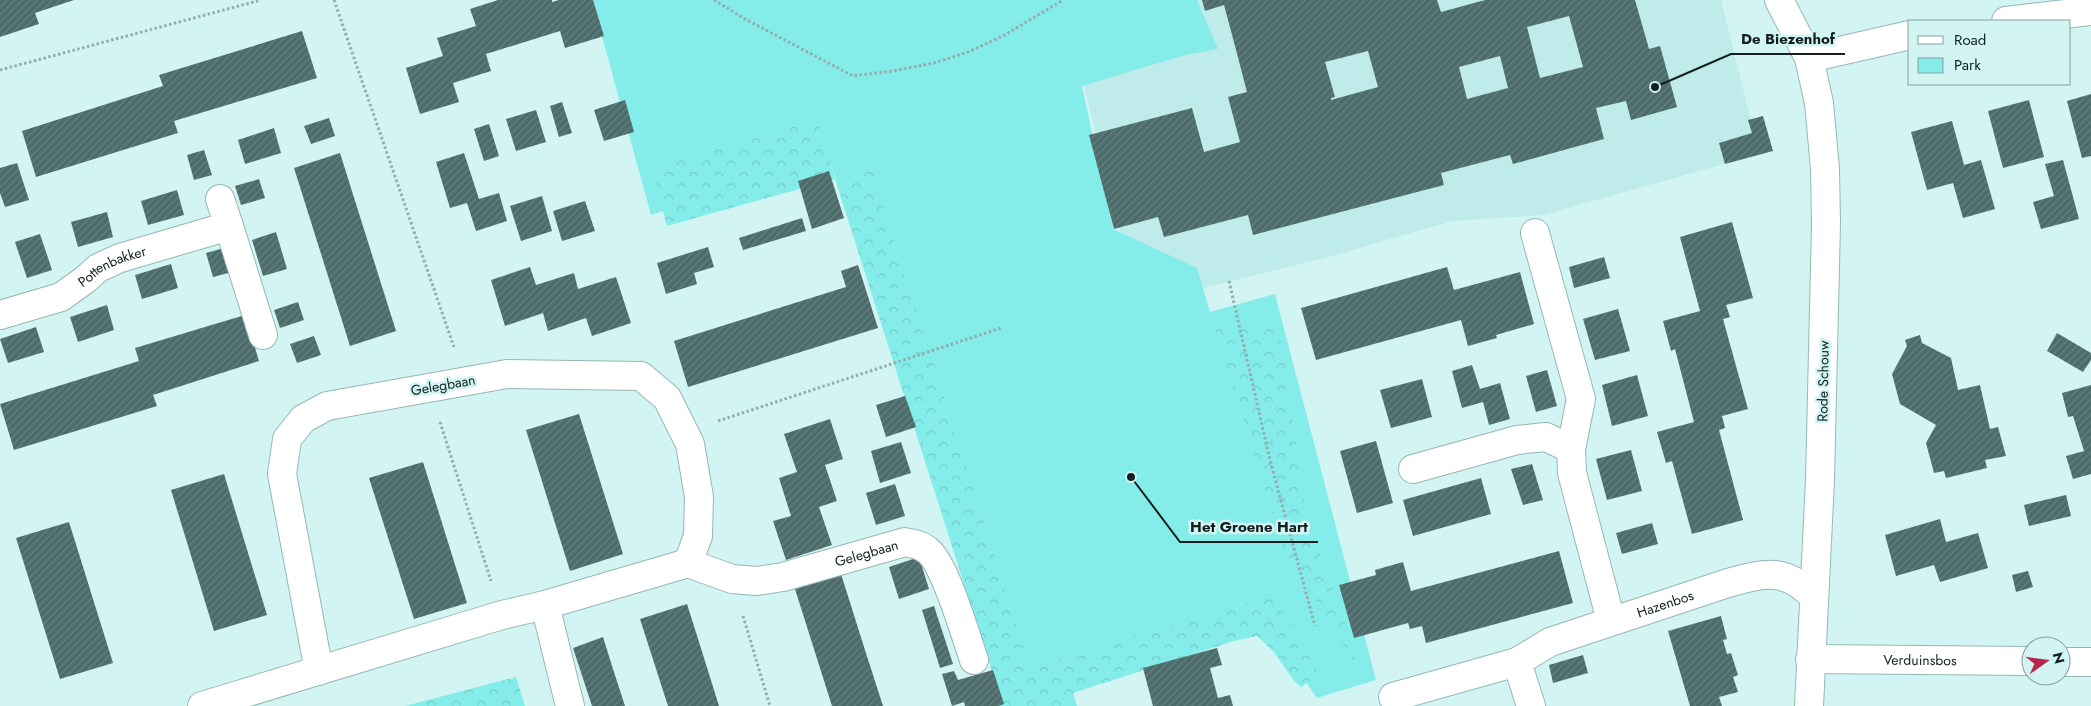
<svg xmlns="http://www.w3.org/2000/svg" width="2091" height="706" viewBox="0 0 2091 706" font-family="Jost,sans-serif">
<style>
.built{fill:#bfecea}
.green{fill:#84edea}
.forest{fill:url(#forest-crowns)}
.building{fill:url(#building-hatch);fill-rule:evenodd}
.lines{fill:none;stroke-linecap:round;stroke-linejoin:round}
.minor-casing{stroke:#96b7b6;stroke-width:30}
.path{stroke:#92adac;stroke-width:3;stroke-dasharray:2.5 2.5;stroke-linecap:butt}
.minor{stroke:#fff;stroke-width:28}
.labels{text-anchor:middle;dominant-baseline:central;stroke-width:5;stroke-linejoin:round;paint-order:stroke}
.street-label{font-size:14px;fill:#121f1e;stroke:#d2f5f4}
.leader{fill:none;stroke:#121f1e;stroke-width:2}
.callout-dot{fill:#121f1e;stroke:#d2f5f4;stroke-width:2}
.callout-label{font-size:15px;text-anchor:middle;font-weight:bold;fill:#121f1e;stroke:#d2f5f4;stroke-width:5;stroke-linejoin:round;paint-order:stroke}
</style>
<defs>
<pattern id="forest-crowns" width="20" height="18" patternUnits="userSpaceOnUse" patternTransform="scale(1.25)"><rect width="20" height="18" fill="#84edea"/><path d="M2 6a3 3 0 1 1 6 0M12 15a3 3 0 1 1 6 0" fill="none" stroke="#71cbc8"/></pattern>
<pattern id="building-hatch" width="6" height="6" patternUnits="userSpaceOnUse" patternTransform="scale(1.25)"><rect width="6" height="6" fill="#4c6c6b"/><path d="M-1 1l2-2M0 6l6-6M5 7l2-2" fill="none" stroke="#67807f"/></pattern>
</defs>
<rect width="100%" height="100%" fill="#d2f5f4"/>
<!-- built -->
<path class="built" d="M1097,0H1721L1759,154L1544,215L1452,221L1325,258L1134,305L1117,218L1071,35Z"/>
<!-- green -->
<path class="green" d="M592,0H1197L1218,49L1185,55L1082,86L1113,229L1197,268L1210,312L1275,294L1376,680L1317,698L1263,622L1013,692L828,156L651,215Z"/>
<!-- forest -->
<g class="forest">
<path d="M817,120L835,178L872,170L1030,667L1273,595L1319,674L1301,687L1294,681L1274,652L1257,636L1234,641L1073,693L1077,706H971L1000,697L835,179L667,226L651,169Z"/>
<path d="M1213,323L1280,328L1306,515L1348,631L1357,669L1283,547Z"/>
<path d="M516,677L525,706H405Z"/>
</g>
<!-- building -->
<g class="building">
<path d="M0,0H74L35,13L39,24L0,37Z"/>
<path d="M498,0H552V2L559,0H593L604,36L565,48L560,31L486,54L491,71L453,83L459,102L420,114L406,68L443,56L437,38L476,26L470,9Z"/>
<path d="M1202,0H1437L1441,12L1485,0H1635L1649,49L1660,46L1677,107L1631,120L1626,101L1596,108L1604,139L1513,164L1510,155L1441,173L1444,185L1253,235L1248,215L1164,237L1158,217L1114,229L1089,135L1192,108L1204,152L1240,142L1228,97L1247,92L1235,46L1224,5L1205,11ZM1569,16L1583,67L1540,78L1527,27ZM1368,51L1378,87L1331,100V98L1335,97L1325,62ZM1500,56L1508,88L1467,99L1459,67Z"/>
<path d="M302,31L317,78L174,121L178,133L36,177L22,131L163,86L159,75Z"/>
<path d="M2091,94V156L2082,158L2067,101Z"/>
<path d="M625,100L634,132L604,141L594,110Z"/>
<path d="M2029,100L2044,157L2003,168L1988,111Z"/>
<path d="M562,102L572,133L559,137L550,106Z"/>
<path d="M536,110L546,142L516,151L506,119Z"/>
<path d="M1763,116L1773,151L1725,164L1719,143L1752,133L1748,120Z"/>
<path d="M329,118L335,136L311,144L304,126Z"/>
<path d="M1952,121L1964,165L1981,160L1995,209L1963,218L1953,183L1927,190L1911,132Z"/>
<path d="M489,124L499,156L484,161L474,129Z"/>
<path d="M274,128L281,153L245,164L238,140Z"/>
<path d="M204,150L212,175L194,180L187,155Z"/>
<path d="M340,153L396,331L350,346L294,168Z"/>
<path d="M464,153L479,199L499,193L507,221L476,231L467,203L450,208L436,162Z"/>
<path d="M2063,160L2079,219L2041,229L2033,202L2054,196L2045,164Z"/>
<path d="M17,163L29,200L5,207L0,193V168Z"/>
<path d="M829,171L844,218L812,229L798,181Z"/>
<path d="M259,179L265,198L241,205L235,186Z"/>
<path d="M177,190L184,215L148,225L141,201Z"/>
<path d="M542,196L552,231L521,241L510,206Z"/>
<path d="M585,201L595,231L562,241L553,211Z"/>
<path d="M107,212L113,237L78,247L71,222Z"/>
<path d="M802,218L806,231L743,250L739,238Z"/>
<path d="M1732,222L1753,298L1726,305L1730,317L1723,319L1748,409L1722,416L1725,428L1719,430L1743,520L1692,534L1672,461L1666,463L1657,432L1694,422L1675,349L1671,351L1663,321L1700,311L1680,237Z"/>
<path d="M276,232L287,269L263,276L252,240Z"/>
<path d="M40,234L52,270L27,278L15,242Z"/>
<path d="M708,247L714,267L694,273L697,284L666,294L657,263Z"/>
<path d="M224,248L232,272L213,277L206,253Z"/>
<path d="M1604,257L1610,278L1574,288L1569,267Z"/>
<path d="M171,264L178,288L142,299L135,275Z"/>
<path d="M858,265L878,328L688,387L674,341L846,287L841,271Z"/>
<path d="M530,267L536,285L574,273L578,289L616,277L631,323L592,336L586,318L548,331L543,313L505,326L491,280Z"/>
<path d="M1447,267L1454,290L1520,272L1534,324L1496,335L1497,338L1468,346L1461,320L1316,360L1301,308Z"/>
<path d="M298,302L304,320L280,328L274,310Z"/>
<path d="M107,305L114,330L78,342L70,317Z"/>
<path d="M1618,309L1630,351L1595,360L1583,319Z"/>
<path d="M245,315L259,361L153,395L157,406L14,450L0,404L139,361L135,348Z"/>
<path d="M36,327L44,352L8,363L0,339Z"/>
<path d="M2057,333L2091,353V360L2083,372L2047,351Z"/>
<path d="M1920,335L1922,343L1951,358L1958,390L1980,385L1990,429L1998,427L2006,456L1985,460L1987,468L1946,478L1944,471L1934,473L1926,443L1936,425L1900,404L1892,374L1907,346L1905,340Z"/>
<path d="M314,336L321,355L297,363L290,344Z"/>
<path d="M1472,365L1480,389L1500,383L1510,419L1489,425L1483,402L1462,408L1452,371Z"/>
<path d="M1547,370L1557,406L1536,412L1526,376Z"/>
<path d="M1637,375L1648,416L1612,426L1602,385Z"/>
<path d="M1422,379L1432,417L1391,428L1380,390Z"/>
<path d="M2091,385V474L2073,479L2066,456L2084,451L2073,416L2068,417L2062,393Z"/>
<path d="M905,396L916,427L886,437L876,405Z"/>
<path d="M579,414L623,554L570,571L526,430Z"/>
<path d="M830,419L843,459L825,465L837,501L819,507L832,545L786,560L773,521L791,516L779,478L797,472L784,434Z"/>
<path d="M1376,441L1393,503L1357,513L1340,451Z"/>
<path d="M901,442L911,473L880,483L871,451Z"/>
<path d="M1631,450L1642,491L1607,500L1596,459Z"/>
<path d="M423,462L467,603L414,619L369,478Z"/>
<path d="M1532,464L1543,500L1523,505L1511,469Z"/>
<path d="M224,474L267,615L214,631L171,490Z"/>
<path d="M1481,478L1491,514L1413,536L1403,500Z"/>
<path d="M895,484L905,516L876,525L866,493Z"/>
<path d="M2066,495L2071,516L2029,526L2024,505Z"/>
<path d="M1940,519L1946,542L1978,533L1988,568L1940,582L1934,565L1896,576L1885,535Z"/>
<path d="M69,522L113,663L60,679L16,538Z"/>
<path d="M1652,523L1658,544L1622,554L1616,533Z"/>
<path d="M1559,551L1573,603L1426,643L1422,626L1410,629L1408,623L1354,638L1339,585L1376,575L1375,570L1403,562L1411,591Z"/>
<path d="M919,557L929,589L899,599L889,567Z"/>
<path d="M2028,571L2033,587L2016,592L2012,575Z"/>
<path d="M841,574L865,650L883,706H832L807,627L795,589Z"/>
<path d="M687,604L699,642L719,706H668L640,619Z"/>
<path d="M934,606L953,664L940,668L922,610Z"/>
<path d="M1721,616L1727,639L1723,640L1727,654L1731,653L1738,675L1733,677L1738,692L1719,697L1722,706H1690L1668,631Z"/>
<path d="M603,637L613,669L625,706H592L573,648Z"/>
<path d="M1217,648L1222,665L1210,668L1218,698L1230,695L1233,706H1153L1143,668Z"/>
<path d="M1583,655L1588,673L1553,683L1549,665Z"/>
<path d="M993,670L1004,704L998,706H965L964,702L952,706L942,674L954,671L958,680Z"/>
</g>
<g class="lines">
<defs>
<g id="minor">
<path d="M1779,0L1809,58L1819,103L1825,169L1826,223L1820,480L1809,706"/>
<path d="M2006,21L2091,11"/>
<path d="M1809,58L1910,35"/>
<path d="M220,199L229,226"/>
<path d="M1535,233L1581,399L1571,449L1572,473L1611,621"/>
<path id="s1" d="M0,315L61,297L86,279L98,268L120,258L229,226L263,335"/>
<path d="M1413,469L1517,440L1546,437L1571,449"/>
<path id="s2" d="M688,563L732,579L757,581L783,577L905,542C913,544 920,544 927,550C945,563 966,637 974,660"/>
<path d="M545,605L570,706"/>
<path id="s3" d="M1810,659L2031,661"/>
<path d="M2061,662H2091"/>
<path d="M1393,697L1517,662"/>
<path d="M202,706L502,615L545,605L688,563L698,536L699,497L690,444L667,398L641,376L507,374L327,406L303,419L287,439L282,474L319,671"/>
<path id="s4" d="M1531,706L1517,662L1550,642L1728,583C1765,573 1785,567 1814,597"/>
</g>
</defs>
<!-- minor casing -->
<use href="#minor" class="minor-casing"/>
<!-- path -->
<g class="path">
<path d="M334,0L454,347"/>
<path d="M714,0L745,19L853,76L893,71L934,63L968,52L1003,36L1063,0"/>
<path d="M0,70L261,0"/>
<path d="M1229,281L1270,460L1315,626"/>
<path d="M718,421L1001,328"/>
<path d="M440,422L491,581"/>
<path d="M743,616L770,706"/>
</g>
<!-- minor -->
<use href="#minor" class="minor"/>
</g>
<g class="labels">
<!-- street labels -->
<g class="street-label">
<text stroke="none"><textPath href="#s1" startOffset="124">Pottenbakker</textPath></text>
<text transform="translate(1823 381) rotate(-89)">Rode Schouw</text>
<text transform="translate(443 385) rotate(-10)">Gelegbaan</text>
<text stroke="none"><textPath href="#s2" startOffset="185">Gelegbaan</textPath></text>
<text stroke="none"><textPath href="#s4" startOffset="206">Hazenbos</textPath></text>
<text stroke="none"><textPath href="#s3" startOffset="110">Verduinsbos</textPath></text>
</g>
</g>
<!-- callouts -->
<path class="leader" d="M1655 87L1731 54H1845M1131 477L1180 542H1318"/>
<g class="callout-dot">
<circle cx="1655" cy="87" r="5"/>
<circle cx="1131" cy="477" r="5"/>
</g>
<g class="callout-label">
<text x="1788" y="44">De Biezenhof</text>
<text x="1249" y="532">Het Groene Hart</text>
</g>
<!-- legend -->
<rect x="1908" y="20" width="162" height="65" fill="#d2f5f4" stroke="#859f9e"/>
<rect x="1918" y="36" width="25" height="8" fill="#ffffff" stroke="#859f9e"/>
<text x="1954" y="45" font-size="15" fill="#121f1e">Road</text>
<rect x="1918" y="58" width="25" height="15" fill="#84edea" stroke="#859f9e"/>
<text x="1954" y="70" font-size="15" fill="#121f1e">Park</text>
<!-- north arrow -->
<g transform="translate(2046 661) rotate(76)"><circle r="24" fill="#d2f5f4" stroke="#859f9e"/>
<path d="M0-4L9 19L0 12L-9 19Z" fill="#b8274a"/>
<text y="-8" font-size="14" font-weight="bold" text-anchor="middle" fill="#121f1e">N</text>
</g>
</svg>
